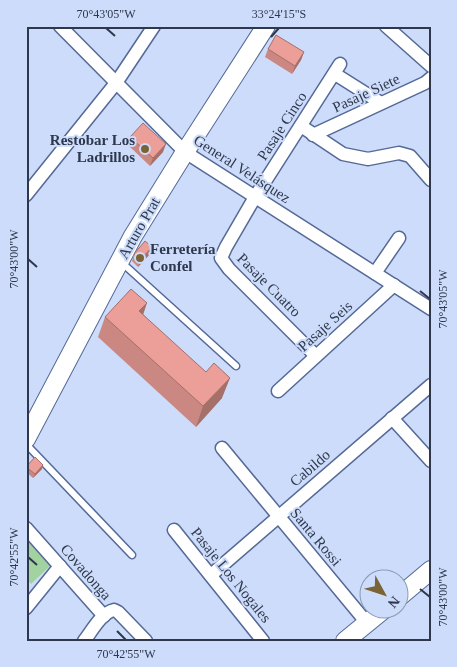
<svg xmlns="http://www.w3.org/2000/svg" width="457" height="667" viewBox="0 0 457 667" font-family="'Times New Roman',serif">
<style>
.green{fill:#a1d2a0}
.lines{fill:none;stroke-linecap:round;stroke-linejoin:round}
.lane-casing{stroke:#546996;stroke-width:9}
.street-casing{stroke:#546996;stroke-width:15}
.secondary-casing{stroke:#546996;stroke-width:20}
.lane{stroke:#fff;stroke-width:6}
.street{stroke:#fff;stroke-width:12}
.secondary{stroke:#fff;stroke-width:18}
.wall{fill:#cb8883}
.shaded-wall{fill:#a56f6a}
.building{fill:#ec9e98;stroke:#a56f6a}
.ticks{fill:none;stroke:#2e374b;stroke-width:2}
.poi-dot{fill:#7a6334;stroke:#ccdcfa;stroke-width:2}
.labels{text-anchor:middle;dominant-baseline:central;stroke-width:4;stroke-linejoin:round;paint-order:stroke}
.street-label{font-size:15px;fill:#2e374b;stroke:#ccdcfa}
.poi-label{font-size:15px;font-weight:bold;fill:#2e374b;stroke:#ccdcfa;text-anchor:end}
.neatline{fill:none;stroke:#2e374b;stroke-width:2}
.ticks-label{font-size:12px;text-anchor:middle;fill:#2e374b}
</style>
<rect width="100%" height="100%" fill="#ccdcfa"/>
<!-- green -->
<path class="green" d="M26,535L52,564L31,584L26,578Z"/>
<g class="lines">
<defs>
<g id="lane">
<path d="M120,261L236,366"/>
<path d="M26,444L132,555"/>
</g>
<g id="street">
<path d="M60,26L185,152L431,309"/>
<path d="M386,26L431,66"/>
<path d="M335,74L381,103"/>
<path d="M301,126L343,154L368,159L399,153L410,156L431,180"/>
<path d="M313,135L425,83L431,78"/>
<path d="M26,195L116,83L154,26"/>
<path d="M375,273L399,238"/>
<path d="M316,356L229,269L221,258L226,247L255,197L340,64"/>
<path d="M278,391L394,285"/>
<path d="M392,418L431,461"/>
<path d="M222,448L367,623"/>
<path d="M26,528L104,616"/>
<path d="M174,530L263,641"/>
<path d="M211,575L431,385"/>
<path d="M26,608L60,566"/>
<path d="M84,641C92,631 101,613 114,610L118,612L146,641"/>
</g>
<g id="secondary">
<path d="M26,439L133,236L185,152L266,26"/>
<path d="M400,596L431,570"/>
<path d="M345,641L383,610"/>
</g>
</defs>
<!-- lane casing -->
<use href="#lane" class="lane-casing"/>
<!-- street casing -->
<use href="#street" class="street-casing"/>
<!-- secondary casing -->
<use href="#secondary" class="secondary-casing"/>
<!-- lane -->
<use href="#lane" class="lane"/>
<!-- street -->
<use href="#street" class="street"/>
<!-- secondary -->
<use href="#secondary" class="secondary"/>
</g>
<!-- wall -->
<g class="wall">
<path d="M268,49L304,52L301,60L292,74L265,57Z"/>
<path d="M130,137L163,152L150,166L128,145Z"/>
<path d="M134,254L149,255L138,267L132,261Z"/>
<path d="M143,314L222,398L196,427L98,337L105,317Z"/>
<path d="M26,467L42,469L33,478L26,472Z"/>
</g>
<!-- shaded-wall -->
<g class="shaded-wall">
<path d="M304,52L301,60L292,74L295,66Z"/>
<path d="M166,144L163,152L150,166L153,158Z"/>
<path d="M152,247L149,255L138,267L141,259Z"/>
<path d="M147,303L140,324L139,311Z"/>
<path d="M230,378L222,398L196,427L203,406Z"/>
<path d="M43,465L42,469L33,478L35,474Z"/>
</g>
<!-- building -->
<g class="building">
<path d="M276,35L304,52L295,66L268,49Z"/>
<path d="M143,123L166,144L153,158L130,137Z"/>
<path d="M145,241L152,247L141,259L134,254Z"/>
<path d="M131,289L147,303L139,311L206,372L214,363L230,378L203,406L105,317Z"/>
<path d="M35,457L43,465L35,474L26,467Z"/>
</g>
<!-- ticks -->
<path class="ticks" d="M106,28L115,36M271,37L279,28M28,259L37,267M420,291L430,299M28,557L37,565M420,589L430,597M117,631L126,640"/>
<!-- markers -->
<g class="poi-dot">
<circle cx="145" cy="149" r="5"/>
<circle cx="140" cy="258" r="5"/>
</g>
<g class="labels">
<!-- street labels -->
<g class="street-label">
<text transform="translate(366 93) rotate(-25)">Pasaje Siete</text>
<text transform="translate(282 126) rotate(-57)">Pasaje Cinco</text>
<text transform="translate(242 169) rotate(33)">General Velásquez</text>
<text transform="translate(139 228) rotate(-60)">Arturo Prat</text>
<text transform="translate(269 285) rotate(45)">Pasaje Cuatro</text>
<text transform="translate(325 326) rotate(-42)">Pasaje Seis</text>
<text transform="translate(310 468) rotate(-41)">Cabildo</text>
<text transform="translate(316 537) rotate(50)">Santa Rossi</text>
<text transform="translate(86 572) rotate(49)">Covadonga</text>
<text transform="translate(231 575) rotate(51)">Pasaje Los Nogales</text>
</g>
<!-- poi labels -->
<g class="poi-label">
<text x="135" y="140">Restobar Los<tspan x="135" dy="17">Ladrillos</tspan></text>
<text x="150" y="249" text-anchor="start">Ferretería<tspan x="150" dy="17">Confel</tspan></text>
</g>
</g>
<!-- border -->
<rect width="457" height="667" fill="none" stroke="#ccdcfa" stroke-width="55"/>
<!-- north arrow -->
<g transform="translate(384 594) rotate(130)"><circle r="24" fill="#ccdcfa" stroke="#8d9ab4"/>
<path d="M0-4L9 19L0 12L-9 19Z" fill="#7a6334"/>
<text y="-8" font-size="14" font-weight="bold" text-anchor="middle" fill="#2e374b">N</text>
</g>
<rect x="28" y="28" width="402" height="612" class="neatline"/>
<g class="ticks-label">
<text x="106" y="18">70°43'05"W</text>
<text x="279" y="18">33°24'15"S</text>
<text transform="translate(14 259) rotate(-90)" y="4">70°43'00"W</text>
<text transform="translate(443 299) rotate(-90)" y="4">70°43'05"W</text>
<text transform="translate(14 557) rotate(-90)" y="4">70°42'55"W</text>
<text transform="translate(443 597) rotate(-90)" y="4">70°43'00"W</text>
<text x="126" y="658">70°42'55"W</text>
</g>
</svg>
